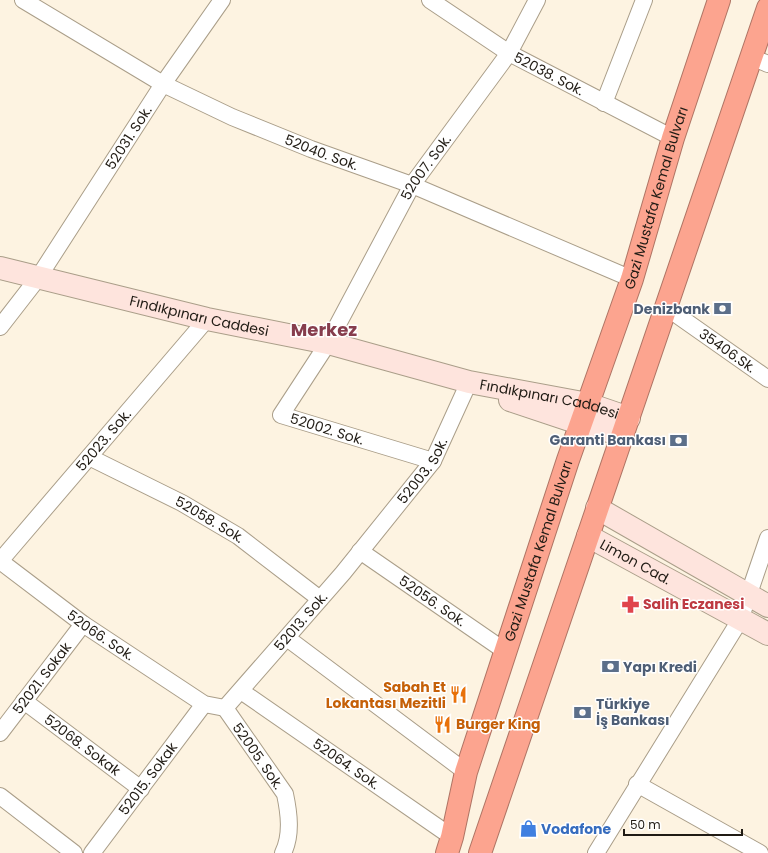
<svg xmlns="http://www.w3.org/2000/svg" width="768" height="853" viewBox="0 0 768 853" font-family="Poppins,sans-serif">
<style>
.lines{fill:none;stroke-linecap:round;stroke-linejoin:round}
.street-casing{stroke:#aa9e89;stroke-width:18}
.secondary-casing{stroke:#aa9e89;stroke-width:24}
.highway-casing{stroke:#af7464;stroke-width:24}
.street{stroke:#fff;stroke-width:16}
.secondary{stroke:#fee4dd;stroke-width:22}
.highway{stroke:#fca48f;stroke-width:22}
.labels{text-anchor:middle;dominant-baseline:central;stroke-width:3;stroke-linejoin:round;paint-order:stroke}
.street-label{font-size:14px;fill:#201b14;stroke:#fff}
.service-label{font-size:14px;font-weight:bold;fill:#4e5e75;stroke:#fff;text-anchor:end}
.health-label{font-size:14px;font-weight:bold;fill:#be3a42;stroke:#fff;text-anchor:start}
.food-label{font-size:14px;font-weight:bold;fill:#c56008;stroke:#fff;text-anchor:end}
.shop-label{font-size:14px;font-weight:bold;fill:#366cbe;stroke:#fff;text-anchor:start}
.district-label{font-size:18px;font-weight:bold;fill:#863d4d;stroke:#fff}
</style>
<rect width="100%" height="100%" fill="#fdf3e1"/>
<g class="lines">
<defs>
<g id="street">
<path id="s1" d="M23,0L163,84L232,117L311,149L412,185L632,279"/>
<path id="s2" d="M430,0L509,53L673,138"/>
<path d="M751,57L768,64"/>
<path d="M604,103L644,0"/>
<path id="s3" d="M667,308L768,379"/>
<path id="s4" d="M0,327L38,278L163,84L222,0"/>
<path id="s5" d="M89,457L182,503L238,536L320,599"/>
<path id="s6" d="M433,461L281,415L328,343L412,185L509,53L537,0"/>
<path id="s7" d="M360,551L505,651"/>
<path id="s8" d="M0,561L207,319"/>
<path id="s9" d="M0,561L83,624L204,704L225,708"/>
<path d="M287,638L466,772"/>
<path id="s10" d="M241,691L452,837"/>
<path id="s11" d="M24,701L141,789"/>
<path id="s12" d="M0,733L83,624"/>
<path d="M637,784L760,853"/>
<path d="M0,796L74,853"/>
<path id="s13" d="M92,853L204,704"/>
<path id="s14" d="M283,853C292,835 289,813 285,794L225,708L343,573L433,461L469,382"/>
<path d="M596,853L740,620L768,538"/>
</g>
<g id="secondary">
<path id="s15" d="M0,268L207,319L328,343L469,382L588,404L629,418"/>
<path d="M510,400L582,424L623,435"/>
<path d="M597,508L768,606"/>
<path id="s16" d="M588,536L768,634"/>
</g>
<g id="highway">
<path id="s17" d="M447,853L452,837L466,772L568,460L632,279L673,138L719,0"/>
<path d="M480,853L768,8"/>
</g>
</defs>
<!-- street casing -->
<use href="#street" class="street-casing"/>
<!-- secondary casing -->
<use href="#secondary" class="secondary-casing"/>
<!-- highway casing -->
<use href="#highway" class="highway-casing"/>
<!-- street -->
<use href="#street" class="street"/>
<!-- secondary -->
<use href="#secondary" class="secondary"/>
<!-- highway -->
<use href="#highway" class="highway"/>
</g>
<!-- icons -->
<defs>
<symbol id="bank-bare" viewBox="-9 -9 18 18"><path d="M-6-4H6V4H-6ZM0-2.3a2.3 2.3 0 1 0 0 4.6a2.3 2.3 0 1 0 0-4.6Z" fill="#5c6f8a" stroke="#fff" stroke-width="2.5" paint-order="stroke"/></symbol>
<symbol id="pharmacy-bare" viewBox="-9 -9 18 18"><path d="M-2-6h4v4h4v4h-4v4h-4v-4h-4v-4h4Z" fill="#e0444e" stroke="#fff" stroke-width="2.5" paint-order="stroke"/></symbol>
<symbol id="restaurant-bare" viewBox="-9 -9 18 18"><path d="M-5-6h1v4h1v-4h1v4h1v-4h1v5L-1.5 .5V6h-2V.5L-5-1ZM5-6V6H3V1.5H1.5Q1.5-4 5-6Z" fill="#e8710a" stroke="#fff" stroke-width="2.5" paint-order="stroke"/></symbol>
<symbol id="shop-bare" viewBox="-9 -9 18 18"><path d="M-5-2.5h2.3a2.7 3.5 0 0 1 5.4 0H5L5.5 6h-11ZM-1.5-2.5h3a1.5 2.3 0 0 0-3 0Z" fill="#3f7fe0" stroke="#fff" stroke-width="2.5" paint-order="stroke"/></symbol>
</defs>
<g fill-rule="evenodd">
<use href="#bank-bare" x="710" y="296" width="25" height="25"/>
<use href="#bank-bare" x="666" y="428" width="25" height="25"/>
<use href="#pharmacy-bare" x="618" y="592" width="25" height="25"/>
<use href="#bank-bare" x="598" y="654" width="25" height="25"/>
<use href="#restaurant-bare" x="446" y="682" width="25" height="25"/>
<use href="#bank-bare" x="570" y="700" width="25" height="25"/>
<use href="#restaurant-bare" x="430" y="712" width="25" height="25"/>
<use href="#shop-bare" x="516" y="816" width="25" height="25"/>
</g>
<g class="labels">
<!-- street labels -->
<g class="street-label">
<text stroke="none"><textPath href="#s2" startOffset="140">52038. Sok.</textPath></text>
<text stroke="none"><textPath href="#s4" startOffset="229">52031. Sok.</textPath></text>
<text stroke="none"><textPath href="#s1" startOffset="336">52040. Sok.</textPath></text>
<text stroke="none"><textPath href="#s6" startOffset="446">52007. Sok.</textPath></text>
<text stroke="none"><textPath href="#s17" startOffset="688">Gazi Mustafa Kemal Bulvarı</textPath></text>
<text stroke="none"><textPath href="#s15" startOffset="205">Fındıkpınarı Caddesi</textPath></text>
<text stroke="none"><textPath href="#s3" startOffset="74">35406.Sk.</textPath></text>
<text stroke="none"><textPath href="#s15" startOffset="565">Fındıkpınarı Caddesi</textPath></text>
<text transform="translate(327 429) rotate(17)">52002. Sok.</text>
<text stroke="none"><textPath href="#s8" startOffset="159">52023. Sok.</textPath></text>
<text stroke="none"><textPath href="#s14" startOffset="474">52003. Sok.</textPath></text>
<text stroke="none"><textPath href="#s5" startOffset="136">52058. Sok.</textPath></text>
<text stroke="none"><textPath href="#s17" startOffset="316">Gazi Mustafa Kemal Bulvarı</textPath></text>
<text stroke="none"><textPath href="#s16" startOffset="54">Limon Cad.</textPath></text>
<text stroke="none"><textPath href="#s7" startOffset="88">52056. Sok.</textPath></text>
<text stroke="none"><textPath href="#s14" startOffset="280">52013. Sok.</textPath></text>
<text stroke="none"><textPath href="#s9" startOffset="125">52066. Sok.</textPath></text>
<text stroke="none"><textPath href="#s12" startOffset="69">52021. Sokak</textPath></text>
<text stroke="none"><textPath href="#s11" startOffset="73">52068. Sokak</textPath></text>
<text transform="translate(258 756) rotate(55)">52005. Sok.</text>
<text stroke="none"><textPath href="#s10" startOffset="128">52064. Sok.</textPath></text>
<text stroke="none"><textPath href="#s13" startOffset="93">52015. Sokak</textPath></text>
</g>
<!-- service labels -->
<g class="service-label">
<text x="710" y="309">Denizbank</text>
<text x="666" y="440">Garanti Bankası</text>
<text x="623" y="667" text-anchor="start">Yapı Kredi</text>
<text x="596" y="704" text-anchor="start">Türkiye<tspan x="596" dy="16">İş Bankası</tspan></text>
</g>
<!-- health labels -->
<g class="health-label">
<text x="643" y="604">Salih Eczanesi</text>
</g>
<!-- food labels -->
<g class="food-label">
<text x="446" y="687">Sabah Et<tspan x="446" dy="16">Lokantası Mezitli</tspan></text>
<text x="456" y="724" text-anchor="start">Burger King</text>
</g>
<!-- shop labels -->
<g class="shop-label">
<text x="541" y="829">Vodafone</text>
</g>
<!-- district labels -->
<g class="district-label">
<text x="324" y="329">Merkez</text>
</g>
</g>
<!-- scale -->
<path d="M624 829v6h118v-6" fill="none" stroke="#201b14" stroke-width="2"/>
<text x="630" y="829" font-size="12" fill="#201b14" stroke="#ffffff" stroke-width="3" paint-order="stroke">50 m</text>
</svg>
